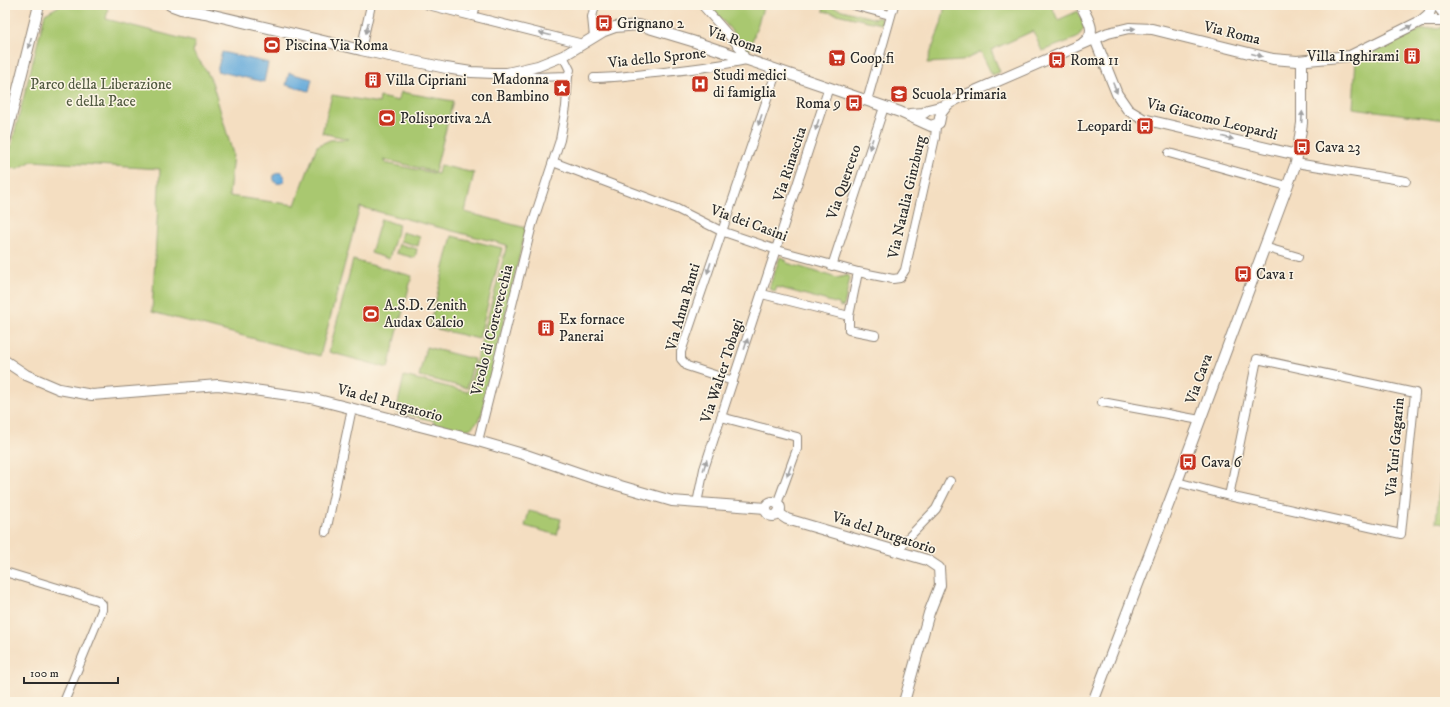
<svg xmlns="http://www.w3.org/2000/svg" width="1450" height="707" viewBox="0 0 1450 707" font-family="'IM FELL DW Pica',serif">
<style>
.green{fill:#a9c870;stroke:#6a7a4e}
.water{fill:#66abdb;stroke:#486b83}
.lines{fill:none;stroke-linecap:round;stroke-linejoin:round}
.minor-casing{stroke:#908476;stroke-width:10}
.tertiary-casing{stroke:#908476;stroke-width:12}
.minor{stroke:#fff;stroke-width:8}
.tertiary{stroke:#fff;stroke-width:10}
.oneway{fill:#a0a0a0}
.labels{text-anchor:middle;dominant-baseline:central;stroke-width:3;stroke-linejoin:round;paint-order:stroke}
.poi-label{font-size:15px;fill:#2b2b2b;stroke:#fcf5e5;text-anchor:start}
.street-label{font-size:15px;fill:#2b2b2b;stroke:#fcf5e5}
.park-label{font-size:15px;fill:#515a40;stroke:#fcf5e5}
</style>
<rect width="100%" height="100%" fill="#fcf5e5"/>
<filter id="ink" filterUnits="userSpaceOnUse"><feTurbulence type="fractalNoise" baseFrequency=".025" numOctaves="2"/><feDisplacementMap in="SourceGraphic" scale="8" xChannelSelector="R" yChannelSelector="G"/><feConvolveMatrix kernelMatrix="1 2 1 2 8 2 1 2 1" color-interpolation-filters="sRGB"/></filter>
<filter id="wash" filterUnits="userSpaceOnUse"><feTurbulence type="fractalNoise" baseFrequency=".012" numOctaves="4" result="noise"/><feDisplacementMap in="SourceGraphic" scale="16" xChannelSelector="R" yChannelSelector="G"/><feGaussianBlur stdDeviation="0.9" result="paint"/><feColorMatrix in="noise" values="0 0 0 0 0 0 0 0 0 0 0 0 0 0 0 0 0 1.4 0 .05"/><feComposite in="paint" operator="in"/></filter>
<g filter="url(#wash)">
<rect width="100%" height="100%" fill="#f4dec1"/>
<!-- green -->
<g class="green">
<path d="M61,5H105L108,10L106,19L195,42L193,52L206,70L212,82L233,154L229,196L295,205L317,146L330,140L349,139L322,133L332,95L379,103L380,97L398,101L401,92L453,101L435,172L383,159L385,163L438,174L440,165L474,173L465,212L526,228L482,413L478,421L471,428L462,431L434,425V421L431,420L396,412L404,376L468,392L507,245L360,207L320,356L152,312L160,169L32,161L17,169L6,166L45,14Z"/>
<path d="M712,5H764L749,51L711,7Z"/>
<path d="M824,5L875,19L877,17L882,19L881,24L823,11Z"/>
<path d="M945,5H1051L1058,20L1078,11L1085,27L1077,38L1042,51L1033,31L991,50L1000,72L992,75L981,52L962,61L927,63L941,24Z"/>
<path d="M1445,27V120L1353,108L1356,58L1422,29Z"/>
<path d="M381,219L399,225L389,259L371,253Z"/>
<path d="M402,232L420,237L418,246L400,241Z"/>
<path d="M452,236L502,248L479,339L429,327Z"/>
<path d="M399,244L417,249L415,258L396,253Z"/>
<path d="M780,257L784,258L787,263L837,278L848,275L850,278L844,306L840,307L839,304L777,287L775,292L769,288Z"/>
<path d="M353,260L412,276L388,368L329,352Z"/>
<path d="M426,347L474,359L467,388L419,376Z"/>
<path d="M1445,420V523L1436,522Z"/>
<path d="M529,511L561,519L557,535L525,526Z"/>
</g>
<!-- water -->
<g class="water">
<path d="M222,52L268,63L264,82L217,71Z"/>
<path d="M289,73L312,79L309,91L286,85Z"/>
<circle cx="279" cy="178" r="5.5"/>
</g>
</g>
<g filter="url(#ink)">
<g class="lines">
<defs>
<g id="minor">
<path d="M428,5L583,44"/>
<path d="M853,5L890,15"/>
<path d="M473,16L476,5"/>
<path d="M594,37L592,17L595,5"/>
<path d="M361,50L371,5"/>
<path d="M512,73L535,77L568,76L570,70L563,56"/>
<path d="M594,78C618,78 641,74 664,72C692,69 719,66 746,60L740,48L702,5"/>
<path d="M867,101L894,5"/>
<path d="M1169,153L1287,186"/>
<path d="M553,162L677,209L721,231L777,250L858,272L849,316V330L875,335"/>
<path d="M1296,163L1406,181"/>
<path d="M1264,247L1298,257"/>
<path d="M832,266L884,107"/>
<path d="M858,272L893,279L900,278L905,270L935,138L936,126"/>
<path d="M762,294L849,316"/>
<path d="M733,381L687,366L681,359V352L777,70"/>
<path d="M1102,402L1200,420"/>
<path d="M721,417L797,437V449L777,504"/>
<path d="M478,441L532,225L560,140L566,107L568,76"/>
<path d="M1177,482L1229,496L1401,534L1415,393L1257,359L1229,496"/>
<path d="M697,503L704,469L829,87"/>
<path d="M326,532L352,408"/>
<path d="M898,551L906,540L936,509L950,481"/>
<path d="M5,572L97,600L102,604V610L64,702"/>
</g>
<g id="tertiary">
<path d="M170,5L181,9L205,13L361,50L446,68L471,72L494,73H507L538,66L563,56L604,31L615,27L639,25L692,41L836,90L900,112L931,126L939,123L941,113L948,104"/>
<path d="M1081,5C1087,19 1099,32 1083,43"/>
<path d="M1437,5L1445,15"/>
<path d="M1421,21L1429,14L1432,5"/>
<path d="M1095,39L1117,94L1128,110L1143,119L1297,155"/>
<path d="M910,114L924,113L928,110L944,106L961,97L1108,33L1129,28L1152,29L1273,59L1297,61L1350,56L1421,21H1445"/>
<path d="M5,141L39,5"/>
<path d="M5,361L26,375L59,389L92,395L218,385L311,398L478,441L526,455L593,478L672,501L766,508"/>
<circle cx="773" cy="509" r="7"/>
<path d="M778,513L787,519L927,560L939,568L940,585L929,613L904,702"/>
<path d="M1093,702L1177,482L1296,163L1302,123V61"/>
</g>
</defs>
<!-- minor casing -->
<use href="#minor" class="minor-casing"/>
<!-- tertiary casing -->
<use href="#tertiary" class="tertiary-casing"/>
<!-- minor -->
<use href="#minor" class="minor"/>
<!-- tertiary -->
<use href="#tertiary" class="tertiary"/>
</g>
<!-- one-way arrows -->
<defs><path id="oneway-solid" d="M-6-.8H1V-3.2L6.5 0L1 3.2V.8H-6Z"/></defs>
<g class="oneway">
<use href="#oneway-solid" transform="translate(367 28) rotate(102)"/>
<use href="#oneway-solid" transform="translate(1407 28) rotate(-26)"/>
<use href="#oneway-solid" transform="translate(1130 29) rotate(-6)"/>
<use href="#oneway-solid" transform="translate(545 34) rotate(-166)"/>
<use href="#oneway-solid" transform="translate(30 43) rotate(104)"/>
<use href="#oneway-solid" transform="translate(1257 55) rotate(14)"/>
<use href="#oneway-solid" transform="translate(1115 88) rotate(68)"/>
<use href="#oneway-solid" transform="translate(1302 117) rotate(-86)"/>
<use href="#oneway-solid" transform="translate(760 120) rotate(109)"/>
<use href="#oneway-solid" transform="translate(817 125) rotate(108)"/>
<use href="#oneway-solid" transform="translate(1228 138) rotate(14)"/>
<use href="#oneway-solid" transform="translate(871 144) rotate(109)"/>
<use href="#oneway-solid" transform="translate(709 268) rotate(108)"/>
<use href="#oneway-solid" transform="translate(746 344) rotate(-72)"/>
<use href="#oneway-solid" transform="translate(705 465) rotate(-72)"/>
<use href="#oneway-solid" transform="translate(789 471) rotate(110)"/>
</g>
</g>
<!-- icons -->
<defs>
<symbol id="bus-square" viewBox="-11 -11 22 22"><rect x="-9" y="-9" width="18" height="18" rx="4" fill="#c8321e" stroke="#fcf5e5"/><path d="M-5-6H5V4H4V6H2V4H-2V6H-4V4H-5ZM-3.5-4V0h7V-4ZM-3.5 1.2v1.5H-2V1.2ZM2 1.2v1.5H3.5V1.2Z" fill="#fff"/></symbol>
<symbol id="stadium-square" viewBox="-11 -11 22 22"><rect x="-9" y="-9" width="18" height="18" rx="4" fill="#c8321e" stroke="#fcf5e5"/><path d="M0-5a6.5 5 0 1 0 0 10a6.5 5 0 1 0 0-10ZM-3.5-1.8h7v3.6h-7Z" fill="#fff"/></symbol>
<symbol id="building-square" viewBox="-11 -11 22 22"><rect x="-9" y="-9" width="18" height="18" rx="4" fill="#c8321e" stroke="#fcf5e5"/><path d="M-4-6H4V6H1V3H-1V6H-4ZM-2.5-4.3h1.7v1.8h-1.7ZM.8-4.3h1.7v1.8H.8ZM-2.5-1h1.7V.8h-1.7ZM.8-1h1.7V.8H.8Z" fill="#fff"/></symbol>
<symbol id="supermarket-square" viewBox="-11 -11 22 22"><rect x="-9" y="-9" width="18" height="18" rx="4" fill="#c8321e" stroke="#fcf5e5"/><path d="M-6-5.5h2.5l.6 2H6L4.5 2H-2.5L-4.4-4H-6ZM-1.5 3.2a1.3 1.3 0 1 0 .1 0ZM3 3.2a1.3 1.3 0 1 0 .1 0Z" fill="#fff"/></symbol>
<symbol id="hospital-square" viewBox="-11 -11 22 22"><rect x="-9" y="-9" width="18" height="18" rx="4" fill="#c8321e" stroke="#fcf5e5"/><path d="M-5-5h3v3.5h4V-5h3V5h-3V1.5h-4V5h-3Z" fill="#fff"/></symbol>
<symbol id="sight-square" viewBox="-11 -11 22 22"><rect x="-9" y="-9" width="18" height="18" rx="4" fill="#c8321e" stroke="#fcf5e5"/><path d="M0-6L1.8-2.2L6-1.7L2.9 1.2L3.7 5.4L0 3.3L-3.7 5.4L-2.9 1.2L-6-1.7L-1.8-2.2Z" fill="#fff"/></symbol>
<symbol id="school-square" viewBox="-11 -11 22 22"><rect x="-9" y="-9" width="18" height="18" rx="4" fill="#c8321e" stroke="#fcf5e5"/><path d="M0-5L7-2L0 1L-7-2ZM-4 1L0 2.5L4 1V4Q0 6-4 4Z" fill="#fff"/></symbol>
</defs>
<g fill-rule="evenodd">
<use href="#bus-square" x="594" y="13" width="20" height="20"/>
<use href="#stadium-square" x="262" y="35" width="20" height="20"/>
<use href="#building-square" x="1402" y="46" width="20" height="20"/>
<use href="#supermarket-square" x="827" y="48" width="20" height="20"/>
<use href="#bus-square" x="1047" y="50" width="20" height="20"/>
<use href="#building-square" x="363" y="70" width="20" height="20"/>
<use href="#hospital-square" x="690" y="74" width="20" height="20"/>
<use href="#sight-square" x="552" y="78" width="20" height="20"/>
<use href="#school-square" x="889" y="84" width="20" height="20"/>
<use href="#bus-square" x="844" y="93" width="20" height="20"/>
<use href="#stadium-square" x="377" y="108" width="20" height="20"/>
<use href="#bus-square" x="1135" y="116" width="20" height="20"/>
<use href="#bus-square" x="1292" y="137" width="20" height="20"/>
<use href="#bus-square" x="1233" y="264" width="20" height="20"/>
<use href="#stadium-square" x="361" y="304" width="20" height="20"/>
<use href="#building-square" x="536" y="318" width="20" height="20"/>
<use href="#bus-square" x="1178" y="452" width="20" height="20"/>
</g>
<g class="labels">
<!-- poi labels -->
<g class="poi-label">
<text x="617" y="23">Grignano 2</text>
<text x="285" y="45">Piscina Via Roma</text>
<text x="1399" y="56" text-anchor="end">Villa Inghirami</text>
<text x="850" y="58">Coop.fi</text>
<text x="1070" y="60">Roma 11</text>
<text x="713" y="75">Studi medici<tspan x="713" dy="17">di famiglia</tspan></text>
<text x="549" y="79" text-anchor="end">Madonna<tspan x="549" dy="17">con Bambino</tspan></text>
<text x="386" y="80">Villa Cipriani</text>
<text x="912" y="94">Scuola Primaria</text>
<text x="841" y="103" text-anchor="end">Roma 9</text>
<text x="400" y="118">Polisportiva 2A</text>
<text x="1132" y="126" text-anchor="end">Leopardi</text>
<text x="1315" y="147">Cava 23</text>
<text x="1256" y="274">Cava 1</text>
<text x="384" y="305">A.S.D. Zenith<tspan x="384" dy="17">Audax Calcio</tspan></text>
<text x="559" y="319">Ex fornace<tspan x="559" dy="17">Panerai</tspan></text>
<text x="1201" y="462">Cava 6</text>
</g>
<!-- street labels -->
<g class="street-label">
<text transform="translate(1232 33) rotate(14)">Via Roma</text>
<text transform="translate(735 40) rotate(19)">Via Roma</text>
<text transform="translate(657 58) rotate(-6)">Via dello Sprone</text>
<text transform="translate(1212 119) rotate(14)">Via Giacomo Leopardi</text>
<text transform="translate(790 164) rotate(-72)">Via Rinascita</text>
<text transform="translate(844 182) rotate(-71)">Via Querceto</text>
<text transform="translate(907 197) rotate(-77)">Via Natalia Ginzburg</text>
<text transform="translate(749 223) rotate(20)">Via dei Casini</text>
<text transform="translate(683 307) rotate(-74)">Via Anna Banti</text>
<text transform="translate(492 330) rotate(-76)">Vicolo di Cortevecchia</text>
<text transform="translate(722 371) rotate(-72)">Via Walter Tobagi</text>
<text transform="translate(1199 379) rotate(-70)">Via Cava</text>
<text transform="translate(390 403) rotate(15)">Via del Purgatorio</text>
<text transform="translate(1395 447) rotate(-85)">Via Yuri Gagarin</text>
<text transform="translate(884 533) rotate(18)">Via del Purgatorio</text>
</g>
<!-- park labels -->
<g class="park-label">
<text x="101" y="84">Parco della Liberazione<tspan x="101" dy="17">e della Pace</tspan></text>
</g>
</g>
<!-- margin -->
<rect width="1450" height="707" fill="none" stroke="#fcf5e5" stroke-width="20"/>
<!-- scale -->
<path d="M24 677v6h94v-6" fill="none" stroke="#2b2b2b" stroke-width="2"/>
<text x="30" y="677" font-size="12" fill="#2b2b2b" stroke="#fcf5e5" stroke-width="3" paint-order="stroke">100 m</text>
</svg>
